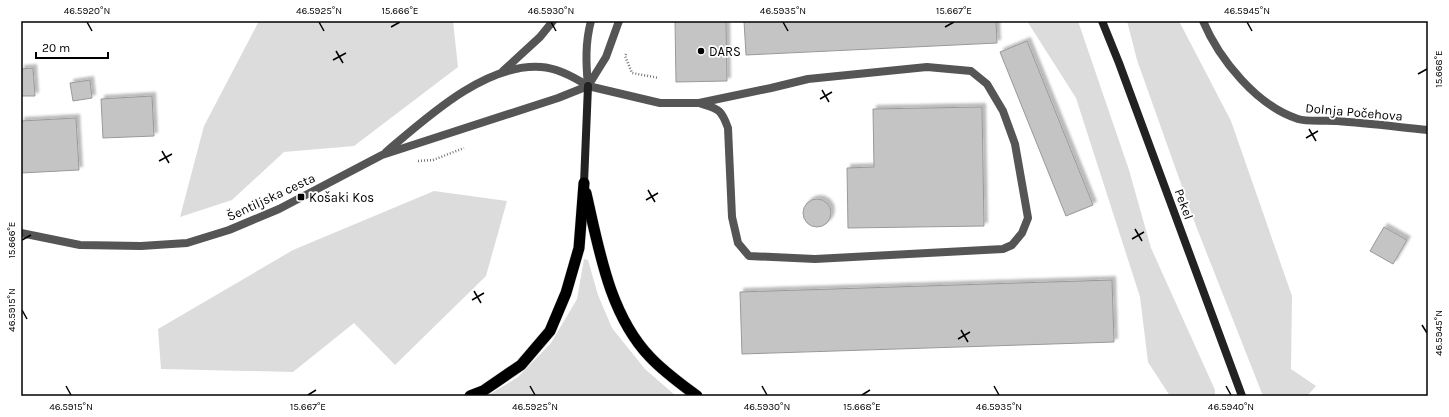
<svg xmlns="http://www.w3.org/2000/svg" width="1449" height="417" viewBox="0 0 1449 417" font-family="Karla,sans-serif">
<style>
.green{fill:#dcdcdc}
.building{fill:#c4c4c4;stroke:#999;filter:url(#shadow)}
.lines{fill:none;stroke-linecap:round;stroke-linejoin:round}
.trunk-casing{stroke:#dbdbdb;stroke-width:12}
.path{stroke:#777;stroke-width:2.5;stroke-dasharray:1 2;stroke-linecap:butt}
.service{stroke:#555;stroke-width:8}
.minor{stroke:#555;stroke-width:8}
.tertiary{stroke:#555;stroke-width:8}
.secondary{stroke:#222;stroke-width:8}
.trunk{stroke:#000;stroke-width:11}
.ticks{fill:none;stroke:#000;stroke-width:1.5}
.poi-dot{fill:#000;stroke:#fff;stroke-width:1.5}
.labels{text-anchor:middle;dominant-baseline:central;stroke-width:3.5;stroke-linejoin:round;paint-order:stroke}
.poi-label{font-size:13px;fill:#000;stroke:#fff;text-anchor:start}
.street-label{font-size:13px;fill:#000;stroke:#fff}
.neatline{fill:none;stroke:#000;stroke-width:1.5}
.ticks-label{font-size:10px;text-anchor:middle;fill:#000}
</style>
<defs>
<filter id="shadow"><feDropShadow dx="3.5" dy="-3.5" stdDeviation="1" flood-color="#0004"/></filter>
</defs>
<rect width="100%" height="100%" fill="#fff"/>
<!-- green -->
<g class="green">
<path d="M259,21H453L458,67L354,146L284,152L232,200L180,217L204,126Z"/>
<path d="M1027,21H1078L1129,170L1151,248L1215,390V396H1170L1148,362L1140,297L1076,98Z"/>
<path d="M1127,21H1179L1231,121L1292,296L1291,369L1316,386L1307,396H1263L1196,226L1137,60Z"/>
<path d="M434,191L507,201L486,276L395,365L354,323L293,372L161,369L158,329L293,250Z"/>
<path d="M584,259L588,260L598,295L612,328L645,369L676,396H487L518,377L551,343L577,299Z"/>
</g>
<!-- building -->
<g class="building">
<path d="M675,21H726L727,81L676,82Z"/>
<path d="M744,21H996L997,43L746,55Z"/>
<path d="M1027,41L1093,205L1066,216L1000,52Z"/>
<path d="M33,68L35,96H21V69Z"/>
<path d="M90,80L92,98L73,101L70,83Z"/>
<path d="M152,96L154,136L103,138L101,99Z"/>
<path d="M982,107L984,226L848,228L847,168L874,167L873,109Z"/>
<path d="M76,118L79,170L21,173V121Z"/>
<circle cx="817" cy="213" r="14"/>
<path d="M1384,227L1407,240L1393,264L1370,251Z"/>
<path d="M1112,280L1114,342L742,354L740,292Z"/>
</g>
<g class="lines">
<defs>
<g id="trunk">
<path d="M586,193C599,249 609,314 650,357C664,372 681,384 697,396"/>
<path d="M470,396L483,391L521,365L550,331L566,293L579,248L584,183"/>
</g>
</defs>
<!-- trunk casing -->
<use href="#trunk" class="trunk-casing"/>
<!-- path -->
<g class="path">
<path d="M626,54L625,56L632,73L659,78"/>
<path d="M418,161L433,160L464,148"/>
</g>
<!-- service -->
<path class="service" d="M588,86L660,103H699L771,88L808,79L927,67L971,71L987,84L1003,111L1015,144L1028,218L1022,233L1012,245L1003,249L815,259L749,256L738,243L732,217L728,128C721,108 718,109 699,103"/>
<!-- minor -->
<path class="minor" d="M1203,21C1219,59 1257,106 1298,119C1307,122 1326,120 1337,121C1367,123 1398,127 1428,130"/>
<!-- tertiary -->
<g class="tertiary">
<path d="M503,71L540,37L553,21"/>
<path d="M588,86C586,64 585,43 591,21"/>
<path d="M386,152C426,118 485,63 541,67C558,68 574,77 588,86"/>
<path d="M21,233L80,245L141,246L187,243L229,230L279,209L382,155L558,98L588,86L606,57L619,21"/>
</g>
<!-- secondary -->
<g class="secondary">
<path d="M1102,21L1119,63L1242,396"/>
<path d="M584,183L588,86"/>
</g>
<!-- trunk -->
<use href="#trunk" class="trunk"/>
</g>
<!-- ticks -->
<path class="ticks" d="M87,22L92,31M319,22L324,31M551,22L556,31M783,22L788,31M1247,22L1252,31M391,27L400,22M945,27L954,22M336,51L343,63M333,60L346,53M1418,74L1427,69M822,90L829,102M820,99L832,92M1309,129L1316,141M1306,138L1318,131M162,151L169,163M159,161L172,154M648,190L655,202M646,200L658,193M1135,229L1142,241M1132,239L1144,232M22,240L31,235M474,291L481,303M472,300L484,293M22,310L27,319M1422,325L1427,333M961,330L968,342M958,339L970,332M66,386L71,395M530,386L535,395M762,386L767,395M994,386L999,395M1226,386L1231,395M308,395L316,390M862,395L870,390"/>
<!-- markers -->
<g class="poi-dot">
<circle cx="701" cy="51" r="4"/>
<rect x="297" y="193" width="8" height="8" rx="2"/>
</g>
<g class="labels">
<!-- poi labels -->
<g class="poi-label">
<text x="709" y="51">DARS</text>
<text x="309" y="197">Košaki Kos</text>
</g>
<!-- street labels -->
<g class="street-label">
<text transform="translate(1354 112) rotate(5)">Dolnja Počehova</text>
<text transform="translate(271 197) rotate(-25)">Šentiljska cesta</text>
<text transform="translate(1184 204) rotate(70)">Pekel</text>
</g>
</g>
<!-- border -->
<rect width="1449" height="417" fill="none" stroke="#ffffff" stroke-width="44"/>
<!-- scale -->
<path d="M36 52v6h72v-6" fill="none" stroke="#000000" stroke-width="2"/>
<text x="42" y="52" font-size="12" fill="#000000" stroke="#ffffff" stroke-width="3" paint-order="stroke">20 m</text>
<rect x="22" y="22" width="1405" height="373" class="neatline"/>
<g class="ticks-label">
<text x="87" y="14">46.5920°N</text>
<text x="319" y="14">46.5925°N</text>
<text x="400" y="14">15.666°E</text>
<text x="551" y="14">46.5930°N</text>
<text x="783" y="14">46.5935°N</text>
<text x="954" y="14">15.667°E</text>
<text x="1247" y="14">46.5945°N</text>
<text transform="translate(1438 69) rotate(-90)" y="4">15.668°E</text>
<text transform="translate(11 240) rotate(-90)" y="4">15.666°E</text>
<text transform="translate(11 310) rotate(-90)" y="4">46.5915°N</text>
<text transform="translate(1438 333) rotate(-90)" y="4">46.5945°N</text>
<text x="71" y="410">46.5915°N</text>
<text x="308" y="410">15.667°E</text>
<text x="535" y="410">46.5925°N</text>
<text x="767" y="410">46.5930°N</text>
<text x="862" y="410">15.668°E</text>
<text x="999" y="410">46.5935°N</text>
<text x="1231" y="410">46.5940°N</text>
</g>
</svg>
